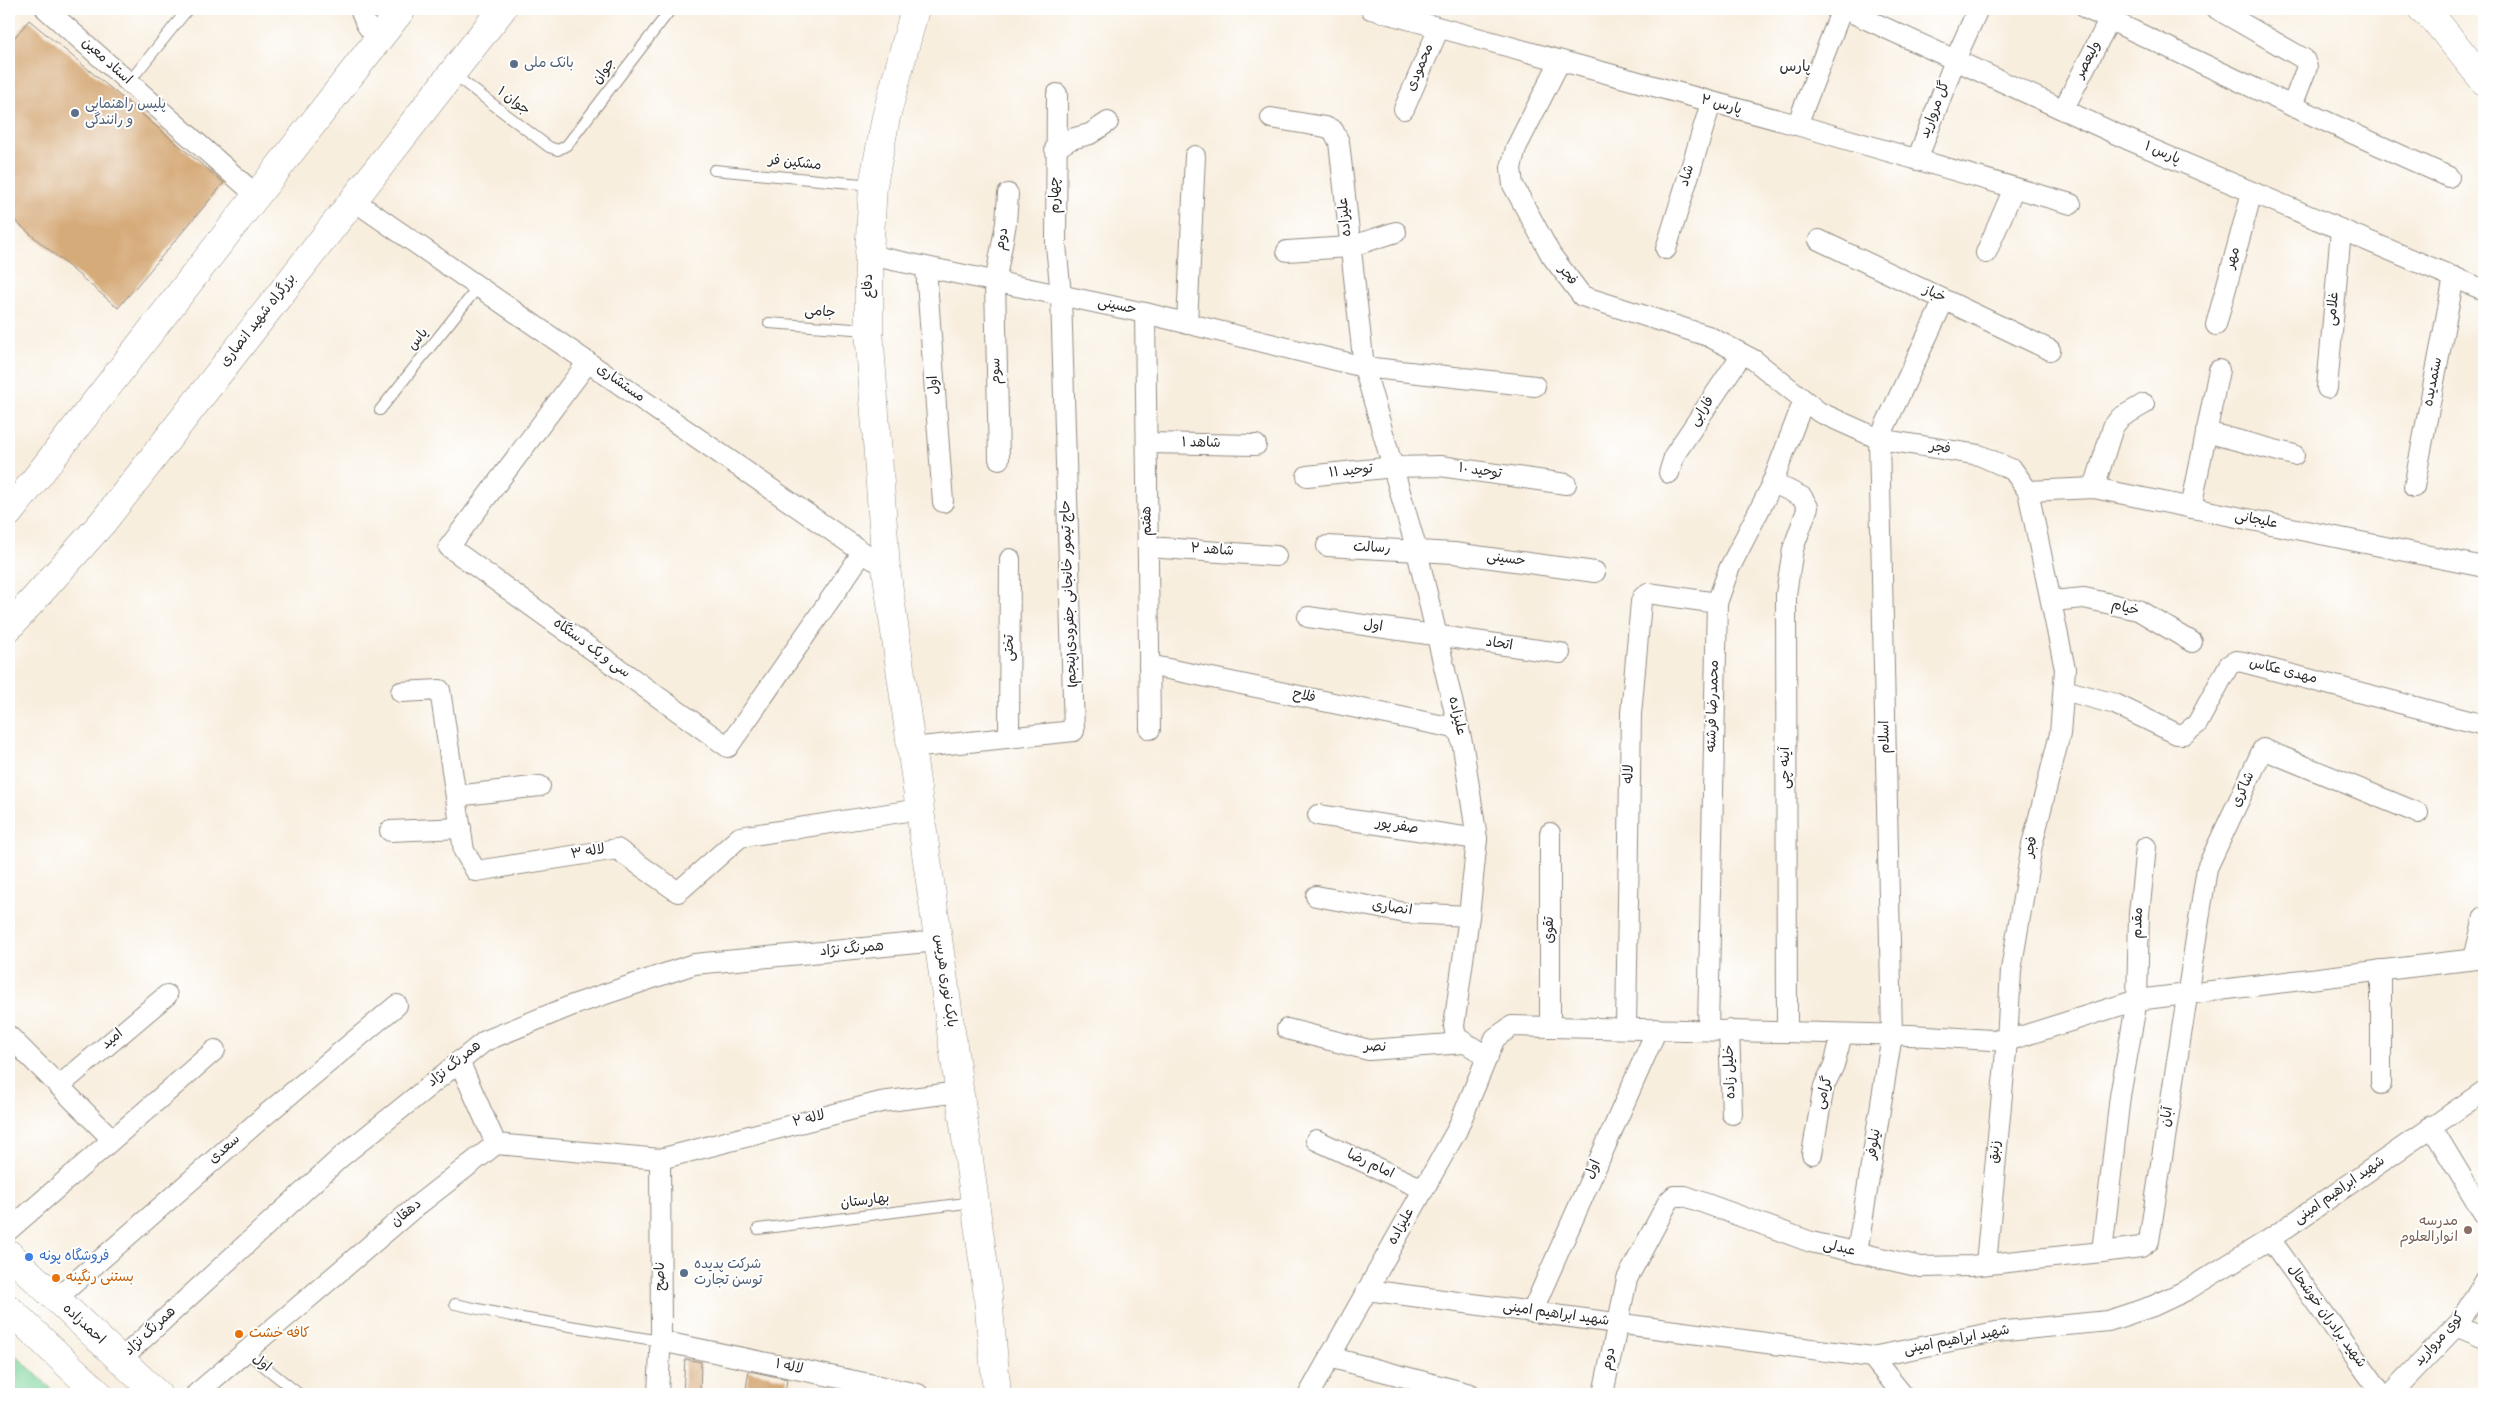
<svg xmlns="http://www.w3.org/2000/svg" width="2493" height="1403" viewBox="0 0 2493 1403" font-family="'Gochi Hand','Playpen Sans Arabic',sans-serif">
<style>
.green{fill:#79d399;stroke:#527f62}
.building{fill:#d6ab7a}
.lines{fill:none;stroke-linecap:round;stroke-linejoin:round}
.lane-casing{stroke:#928c84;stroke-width:12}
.street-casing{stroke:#928c84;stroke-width:22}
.secondary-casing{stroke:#928c84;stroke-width:29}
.primary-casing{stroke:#928c84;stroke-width:29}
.lane{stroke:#fff;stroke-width:10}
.street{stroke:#fff;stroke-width:20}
.secondary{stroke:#fff;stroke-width:28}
.primary{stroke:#fff;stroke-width:28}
.service-dot{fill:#5c6f8a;stroke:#fff;stroke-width:2}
.education-dot{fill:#8d6e63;stroke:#fff;stroke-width:2}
.shop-dot{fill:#3f7fe0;stroke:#fff;stroke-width:2}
.food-dot{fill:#e8710a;stroke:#fff;stroke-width:2}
.labels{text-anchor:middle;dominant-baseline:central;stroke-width:4;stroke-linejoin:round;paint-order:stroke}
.street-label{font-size:14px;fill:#2b2b2b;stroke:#fff}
.service-label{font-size:14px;fill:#4e5e75;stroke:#fff;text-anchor:start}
.education-label{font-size:14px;fill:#785e54;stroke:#fff;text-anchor:end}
.shop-label{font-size:14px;fill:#366cbe;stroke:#fff;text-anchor:start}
.food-label{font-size:14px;fill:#c56008;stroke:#fff;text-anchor:start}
.neighbourhood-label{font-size:15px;fill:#2b2b2b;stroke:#fff}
</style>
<rect width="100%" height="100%" fill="#fff"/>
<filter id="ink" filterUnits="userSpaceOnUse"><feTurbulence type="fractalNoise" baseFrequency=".02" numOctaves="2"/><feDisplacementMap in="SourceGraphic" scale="10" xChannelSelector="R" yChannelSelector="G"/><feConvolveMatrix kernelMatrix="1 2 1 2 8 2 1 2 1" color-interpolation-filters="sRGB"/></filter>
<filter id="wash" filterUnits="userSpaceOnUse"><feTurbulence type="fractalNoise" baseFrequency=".0096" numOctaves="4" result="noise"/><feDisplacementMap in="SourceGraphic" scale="20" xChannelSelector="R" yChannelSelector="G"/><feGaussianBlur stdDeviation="1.12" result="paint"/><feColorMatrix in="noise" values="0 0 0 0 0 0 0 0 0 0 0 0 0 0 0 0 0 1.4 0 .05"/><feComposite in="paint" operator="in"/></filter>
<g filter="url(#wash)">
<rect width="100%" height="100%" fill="#f8eede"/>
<!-- green -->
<path class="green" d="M9,1349L57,1394H9Z"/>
<g id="blocks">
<!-- building -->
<g class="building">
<path d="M29,20L224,183L118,308L9,216V44Z"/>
<path d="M685,1359L701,1362L700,1394L683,1393Z"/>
<path d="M749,1371L787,1379L785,1394H745Z"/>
</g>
</g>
</g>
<g filter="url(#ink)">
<use href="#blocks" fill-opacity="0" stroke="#928c84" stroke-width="1"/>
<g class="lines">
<defs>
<g id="lane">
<path d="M453,74L549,147L558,150L567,145L671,9"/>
<path d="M129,82L188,9"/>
<path d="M714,170L872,185"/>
<path d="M769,323L867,330"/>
<path d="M380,410L479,286"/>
<path d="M758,1229L974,1202"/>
<path d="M455,1304L516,1317L660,1341"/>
<path d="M246,1352L299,1394"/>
</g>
<g id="street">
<path d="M46,9L256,195"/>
<path d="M360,9L366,24L378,40"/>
<path d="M1371,9L1797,125L2071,204"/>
<path d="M1844,9L2127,139L2484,290"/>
<path d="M2087,9L2292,106L2449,177"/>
<path d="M2217,9L2304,59L2307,67L2292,106"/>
<path d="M1560,61L1516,148L1511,168L1513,185L1551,255L1582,296L1708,336L1754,360L1819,412L1879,439L1979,455L2013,470L2028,491L2065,669L2060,734L2032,845L2011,970L2007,1041L1986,1264"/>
<path d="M1404,109L1439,28"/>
<path d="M2063,110L2115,9"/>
<path d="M1271,118L1325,127L1333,130L1339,142L1364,367L1417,551L1463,747L1477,839L1469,916L1454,1026L1456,1037L1488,1057"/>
<path d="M1797,125L1842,9"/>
<path d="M1055,149L1071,139L1090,134L1108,122"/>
<path d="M1917,160L1955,60L1978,9"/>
<path d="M353,200L874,560"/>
<path d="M1819,240L2050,350"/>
<path d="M1666,249L1711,103"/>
<path d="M1287,251L1349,247L1396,232"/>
<path d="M1986,253L2014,188"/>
<path d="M869,255L1145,313L1364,367L1535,386"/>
<path d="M926,268L943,502"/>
<path d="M1145,313L1150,729"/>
<path d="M1187,324L1195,156"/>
<path d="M2216,325L2252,192"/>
<path d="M588,362L449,547L728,747L863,552"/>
<path d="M2327,388L2341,230"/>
<path d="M2206,432L2294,455"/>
<path d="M1147,443L1256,445"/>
<path d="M999,459L995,283L1006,223L1008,194"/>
<path d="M1669,473L1675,454L1742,354"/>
<path d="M1307,476L1394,467L1440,466L1566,484"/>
<path d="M1772,482L1802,497L1808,507L1793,549L1786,594L1787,1032"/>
<path d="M2414,487L2454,277"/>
<path d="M2094,488L2113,427L2120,418L2144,404"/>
<path d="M2028,491L2094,488L2484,567"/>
<path d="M2191,508L2219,370"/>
<path d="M1327,546L1454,553L1595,572"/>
<path d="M1148,547L1276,556"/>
<path d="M2052,601L2084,598L2138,610L2192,642"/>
<path d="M1308,617L1560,653"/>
<path d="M1149,665L1459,729"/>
<path d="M2064,690L2115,704L2177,734H2184L2197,724L2229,665L2236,661L2243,662L2484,725"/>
<path d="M401,692L440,690L464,851L476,871L617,849L678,892L740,837L920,809"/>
<path d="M1009,738L1010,559"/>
<path d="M911,748L1074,731L1061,295L1056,245L1057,94"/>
<path d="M456,796L540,786"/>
<path d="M1318,815L1477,839"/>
<path d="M390,831L461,828"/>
<path d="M1550,833V1027"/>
<path d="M1316,896L1406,913L1469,916"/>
<path d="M2474,959L2484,917"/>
<path d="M2381,970V1084"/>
<path d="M1626,1028L1631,714L1641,602L1643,597L1648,593L1717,603"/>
<path d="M1287,1029L1369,1050L1464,1043"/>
<path d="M1708,1030L1717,603L1729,569L1770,489L1804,400"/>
<path d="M1729,1030L1732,1114"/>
<path d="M9,1036L112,1139"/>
<path d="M459,1061L496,1144"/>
<path d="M59,1086L167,995"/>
<path d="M2431,1126L2484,1214"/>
<path d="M1316,1140L1423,1189"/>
<path d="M1812,1154L1824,1086L1834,1065L1842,1034"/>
<path d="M9,1230L215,1050"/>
<path d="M2270,1239L2382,1394"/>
<path d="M2102,1252L2120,1096L2137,1000L2139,914L2146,847"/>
<path d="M1857,1253L1892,1035L1879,439L1944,300"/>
<path d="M1367,1290L1872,1357L1996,1332L2108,1321L2153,1306L2187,1290L2270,1239L2484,1091"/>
<path d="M56,1299L263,1117L397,1005"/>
<path d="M1532,1312L1657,1029"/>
<path d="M2456,1326L2484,1338"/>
<path d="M660,1341L918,1394"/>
<path d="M1329,1357L1470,1394"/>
<path d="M1872,1357L1902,1394"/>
<path d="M120,1360L341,1157L485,1041L573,1005L694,964L938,941"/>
<path d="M196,1394L414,1208L496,1144L660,1159L881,1102L959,1092"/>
<path d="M658,1394L661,1331L660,1159"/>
<path d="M1309,1394L1457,1130L1495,1038L1512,1026L1911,1035L2007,1041L2137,1000L2484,958"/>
<path d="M1603,1394L1627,1279L1668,1202L1674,1196H1685L1811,1242L1921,1267L1970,1266L2102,1252L2141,1247L2149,1241L2207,868L2263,749L2418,813"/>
<path d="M2391,1394L2460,1322L2484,1281"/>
</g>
<g id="secondary">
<path d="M915,9L886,117L873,185L869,255V330L886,568L987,1288L997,1394"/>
<path d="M2422,9L2435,20L2484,81"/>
<path d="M9,1254L157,1394"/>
<path d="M9,1309L99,1394"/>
</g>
<g id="primary">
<path d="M9,513L402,9"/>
<path d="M9,627L103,522L502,9"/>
</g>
</defs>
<!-- lane casing -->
<use href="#lane" class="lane-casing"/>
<!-- street casing -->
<use href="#street" class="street-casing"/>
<!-- secondary casing -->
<use href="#secondary" class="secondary-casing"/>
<!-- primary casing -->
<use href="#primary" class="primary-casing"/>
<!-- lane -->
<use href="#lane" class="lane"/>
<!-- street -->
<use href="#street" class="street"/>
<!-- secondary -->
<use href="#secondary" class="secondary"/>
<!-- primary -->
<use href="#primary" class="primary"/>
</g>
</g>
<!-- markers -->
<g class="service-dot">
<circle cx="514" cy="64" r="5"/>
<circle cx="75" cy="113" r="5"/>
<circle cx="684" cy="1273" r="5"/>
</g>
<circle class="education-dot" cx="2468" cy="1230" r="5"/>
<circle class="shop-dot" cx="29" cy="1257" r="5"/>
<g class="food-dot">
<circle cx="56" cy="1278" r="5"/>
<circle cx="239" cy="1334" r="5"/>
</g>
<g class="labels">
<!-- street labels -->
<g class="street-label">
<text transform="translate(2089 60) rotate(-63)">ولیعصر</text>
<text transform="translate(106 62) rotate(42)">استاد معین</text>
<text transform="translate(1421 68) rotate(-67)">محمودی</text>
<text transform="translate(605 72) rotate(-53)">جوان</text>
<text transform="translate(513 102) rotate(37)">جوان ۱</text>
<text transform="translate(1721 106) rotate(15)">پارس ۲</text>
<text transform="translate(1936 110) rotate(-69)">گل مروارید</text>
<text transform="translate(2162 154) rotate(23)">پارس ۱</text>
<text transform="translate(795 164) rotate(6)">مشکین فر</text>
<text transform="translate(1688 176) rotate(-73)">شاد</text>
<text transform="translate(1056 195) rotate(-91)">چهارم</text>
<text transform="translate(1346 217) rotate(-96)">علیزاده</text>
<text transform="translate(1003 239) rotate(-80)">دوم</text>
<text transform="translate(2234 258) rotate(-74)">مهر</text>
<text transform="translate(1567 276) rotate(52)">فجر</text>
<text transform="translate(869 286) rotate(-90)">دفاع</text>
<text transform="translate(1934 295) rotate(25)">خباز</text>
<text transform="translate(1117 307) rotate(12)">حسینی</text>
<text transform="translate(2334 309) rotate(-85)">غلامی</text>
<text transform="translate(820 313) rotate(4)">جامی</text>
<text transform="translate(259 321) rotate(-52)">بزرگراه شهید انصاری</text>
<text transform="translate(419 340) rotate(-51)">یاس</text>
<text transform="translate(997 371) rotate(-91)">سوم</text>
<text transform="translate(2434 382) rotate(-79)">ستمدیده</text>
<text transform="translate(620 384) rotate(35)">مستشاری</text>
<text transform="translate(935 385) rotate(-94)">اول</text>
<text transform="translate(1703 412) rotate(-56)">فارابی</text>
<text transform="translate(1201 444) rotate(1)">شاهد ۱</text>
<text transform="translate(1940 449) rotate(9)">فجر</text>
<text transform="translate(1351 472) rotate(-6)">توحید ‍۱۱</text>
<text transform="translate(1480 472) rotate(8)">توحید ۱۰</text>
<text transform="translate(1148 521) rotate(-91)">هفتم</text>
<text transform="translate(2256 521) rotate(11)">علیجانی</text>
<text transform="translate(1372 549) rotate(3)">رسالت</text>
<text transform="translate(1212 551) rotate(4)">شاهد ۲</text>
<text transform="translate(1506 560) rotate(8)">حسینی</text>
<text transform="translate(1070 594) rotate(-92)">حاج تیمور خانجانی جفرودی(پنجم)</text>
<text transform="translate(2125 609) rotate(16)">خیام</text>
<text transform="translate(1373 627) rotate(8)">اول</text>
<text transform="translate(1499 645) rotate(8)">اتحاد</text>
<text transform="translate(1010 648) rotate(-90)">تختی</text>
<text transform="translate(591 649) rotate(36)">سی و یک دستگاه</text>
<text transform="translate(2283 672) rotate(14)">مهدی عکاس</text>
<text transform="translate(1304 697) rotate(12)">فلاح</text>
<text transform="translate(1714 706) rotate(-88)">محمدرضا فرشته</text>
<text transform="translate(1456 716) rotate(77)">علیزاده</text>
<text transform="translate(1886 737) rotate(-91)">اسلام</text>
<text transform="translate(1786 768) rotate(-90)">آینه چی</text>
<text transform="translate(1630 774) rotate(-89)">لاله</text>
<text transform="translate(2244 790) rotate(-66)">شاکری</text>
<text transform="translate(1397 827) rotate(9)">صفر پور</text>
<text transform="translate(2032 847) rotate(-78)">فجر</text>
<text transform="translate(588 853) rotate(-9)">لاله ۳</text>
<text transform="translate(1392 909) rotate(8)">انصاری</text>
<text transform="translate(2139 923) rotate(-88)">مقدم</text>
<text transform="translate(1550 930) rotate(-90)">تقوی</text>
<text transform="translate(852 950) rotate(-5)">همرنگ نژاد</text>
<text transform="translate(944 981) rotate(82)">بابک نوری هریس</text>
<text transform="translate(113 1040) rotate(-40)">امید</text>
<text transform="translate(1375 1048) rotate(2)">نصر</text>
<text transform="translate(455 1065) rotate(-39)">همرنگ نژاد</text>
<text transform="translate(1731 1072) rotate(-92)">خلیل زاده</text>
<text transform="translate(1825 1093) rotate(-74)">گرامی</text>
<text transform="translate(2168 1117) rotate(-81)">آبان</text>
<text transform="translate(809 1120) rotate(-14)">لاله ۲</text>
<text transform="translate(1875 1144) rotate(-81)">نیلوفر</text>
<text transform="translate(225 1150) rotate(-41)">سعدی</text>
<text transform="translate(1996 1152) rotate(-85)">زنبق</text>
<text transform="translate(1370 1165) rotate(25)">امام رضا</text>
<text transform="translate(1594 1170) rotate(-66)">اول</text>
<text transform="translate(2340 1191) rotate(-35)">شهید ابراهیم امینی</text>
<text transform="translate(865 1202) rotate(-7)">بهارستان</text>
<text transform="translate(407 1214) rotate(-40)">دهقان</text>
<text transform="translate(1402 1227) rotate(-61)">علیزاده</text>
<text transform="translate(1839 1249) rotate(13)">عبدلی</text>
<text transform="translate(661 1276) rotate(-90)">ناصح</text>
<text transform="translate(1556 1315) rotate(8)">شهید ابراهیم امینی</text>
<text transform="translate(2326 1317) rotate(54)">شهید برادران خوشحال</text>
<text transform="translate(83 1325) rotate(43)">احمدزاده</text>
<text transform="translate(151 1332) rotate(-43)">همرنگ نژاد</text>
<text transform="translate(2440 1340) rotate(-48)">کوی مروارید</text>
<text transform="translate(1957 1341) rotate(-11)">شهید ابراهیم امینی</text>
<text transform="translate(1610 1359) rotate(-79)">دوم</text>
<text transform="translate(261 1364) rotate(38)">اول</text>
<text transform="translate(789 1368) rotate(12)">لاله ۱</text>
</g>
<!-- service labels -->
<g class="service-label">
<text x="524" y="64">بانک ملی</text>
<text x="85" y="105">پلیس راهنمایی<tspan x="85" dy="16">و رانندگی</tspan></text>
<text x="694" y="1265">شرکت پدیده<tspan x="694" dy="16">توسن تجارت</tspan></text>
</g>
<!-- education labels -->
<g class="education-label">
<text x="2458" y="1222">مدرسه<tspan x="2458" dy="16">انوارالعلوم</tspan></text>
</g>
<!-- shop labels -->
<g class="shop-label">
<text x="39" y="1257">فروشگاه پونه</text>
</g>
<!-- food labels -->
<g class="food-label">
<text x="66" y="1278">بستنی رنگینه</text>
<text x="249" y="1334">کافه خشت</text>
</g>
<!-- neighbourhood labels -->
<g class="neighbourhood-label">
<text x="1795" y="68">پارس</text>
</g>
</g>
<!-- margin -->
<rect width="2493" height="1403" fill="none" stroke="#fff" stroke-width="30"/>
</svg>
